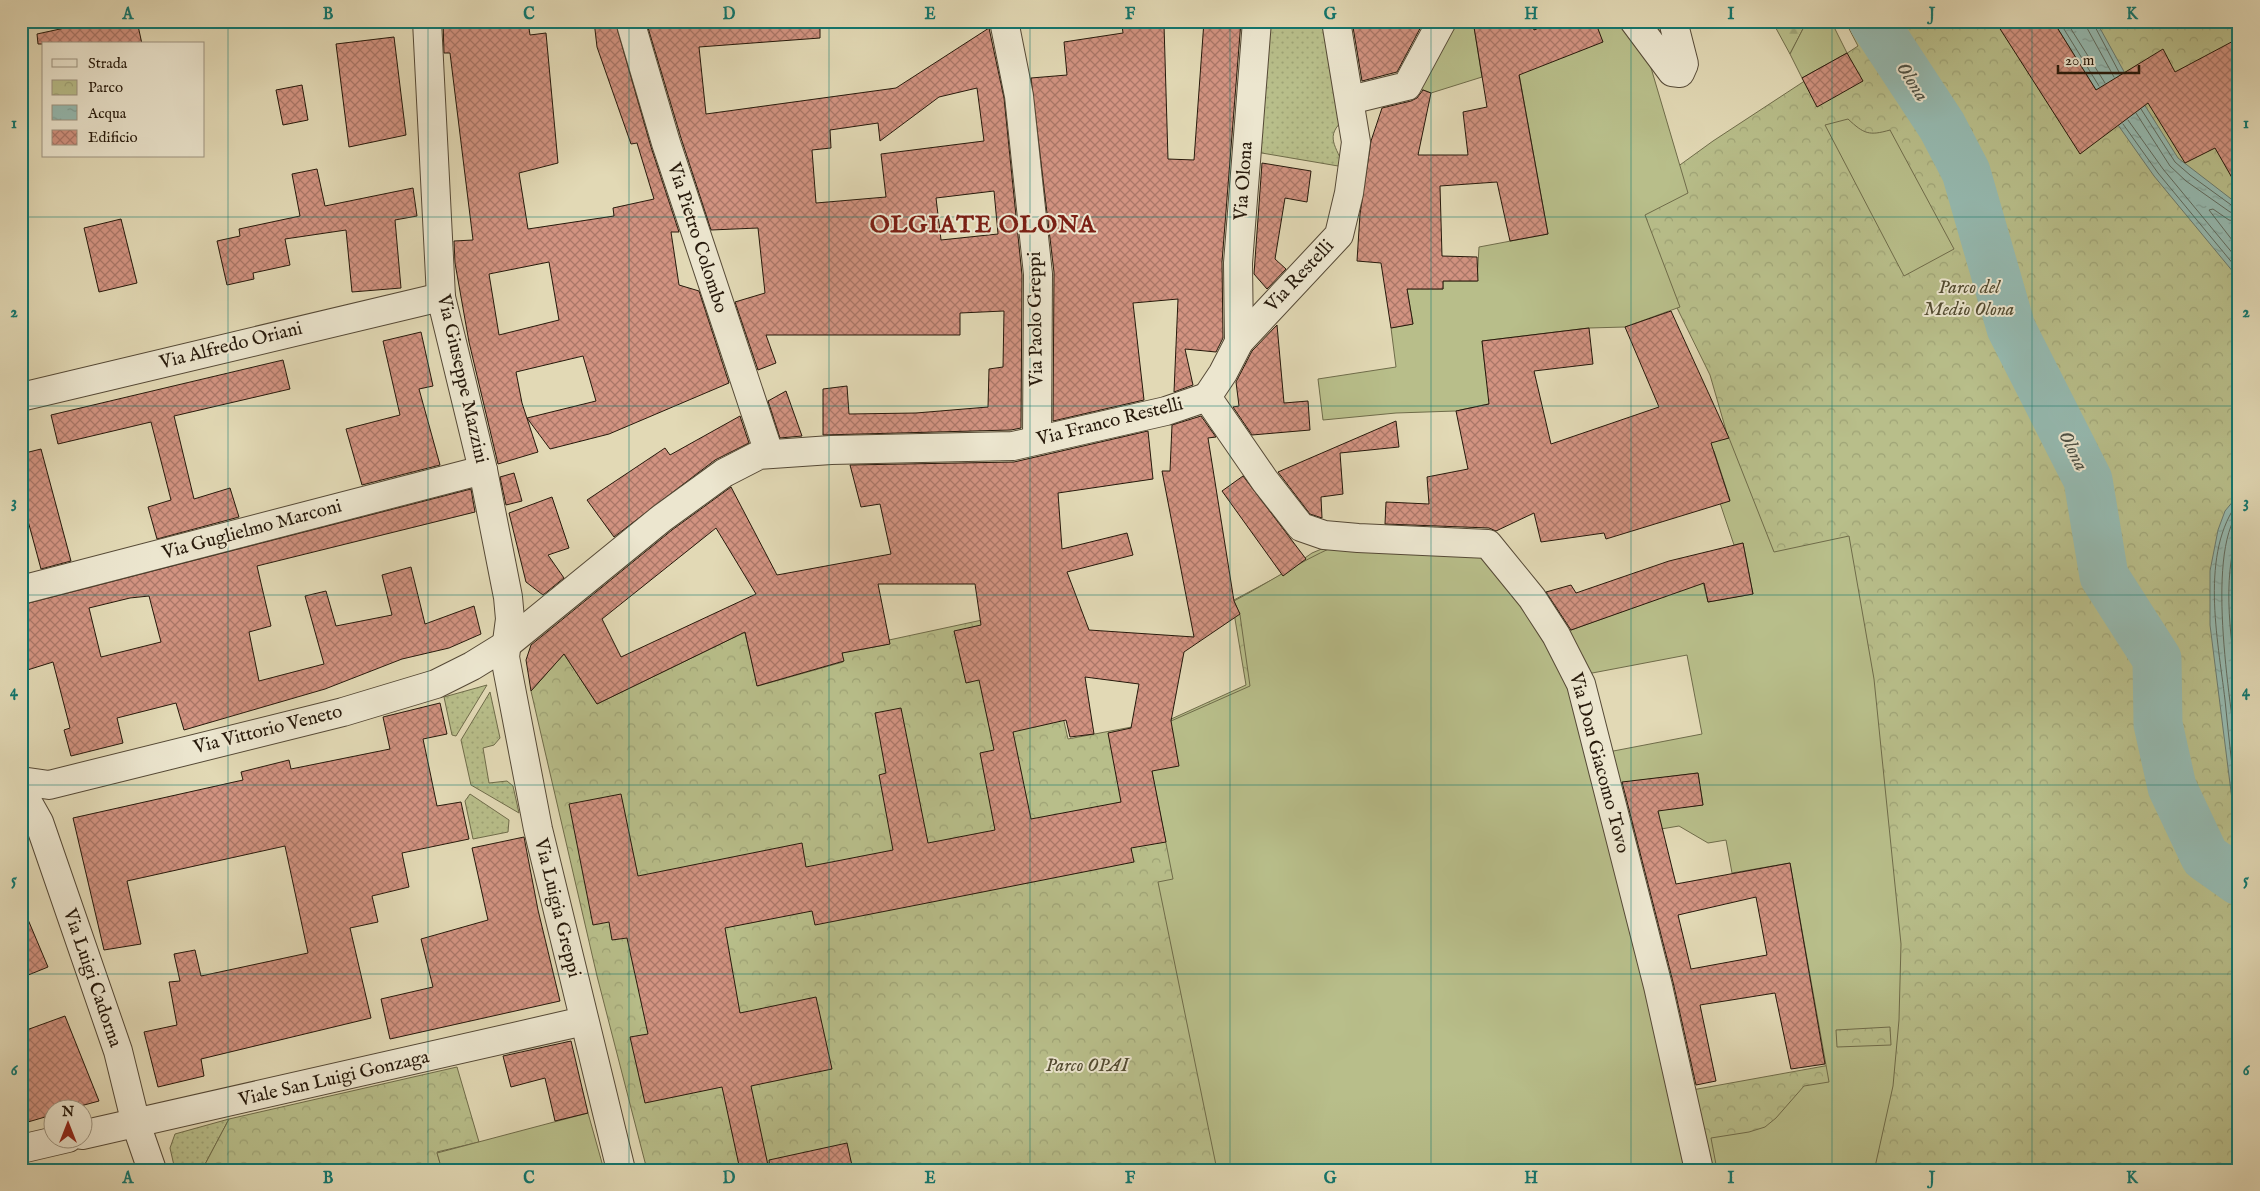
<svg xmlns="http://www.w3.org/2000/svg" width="2260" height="1191" viewBox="0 0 2260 1191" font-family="'IM FELL English',serif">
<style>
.grass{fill:url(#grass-dots);stroke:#6f6c4a}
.forest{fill:url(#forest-firs);stroke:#6f6c4a}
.park{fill:url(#park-crowns);stroke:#6f6c4a}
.garden{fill:#b8be8a;stroke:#6f6c4a;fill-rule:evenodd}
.water{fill:url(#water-ripples);stroke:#697a6f}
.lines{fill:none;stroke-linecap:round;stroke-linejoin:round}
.shore{stroke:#5e6a5e;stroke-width:1}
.river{stroke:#95bab1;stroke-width:49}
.building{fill:url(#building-cross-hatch);stroke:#26190b;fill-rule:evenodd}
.minor-casing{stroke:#554936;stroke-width:30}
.minor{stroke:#ece6cf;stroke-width:28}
.grid{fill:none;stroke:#0f766e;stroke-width:1;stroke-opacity:0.55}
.labels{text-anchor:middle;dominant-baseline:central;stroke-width:4;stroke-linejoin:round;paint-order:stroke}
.street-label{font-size:19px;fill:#26190b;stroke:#ece6cf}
.park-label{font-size:19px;font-style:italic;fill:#524b31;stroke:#ece6cf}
.water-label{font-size:20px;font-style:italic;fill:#4d5145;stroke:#ece6cf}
.district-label{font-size:24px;font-weight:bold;letter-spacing:1px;fill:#7a1f14;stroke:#ece6cf}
.neatline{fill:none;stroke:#0f766e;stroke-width:2}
.grid-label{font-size:16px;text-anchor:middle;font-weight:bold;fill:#0f766e}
</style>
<defs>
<pattern id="grass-dots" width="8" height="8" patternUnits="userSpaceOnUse" patternTransform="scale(1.25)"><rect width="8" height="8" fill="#b8be8a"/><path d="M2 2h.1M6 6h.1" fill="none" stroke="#9ea376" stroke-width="1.8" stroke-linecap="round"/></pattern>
<pattern id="forest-firs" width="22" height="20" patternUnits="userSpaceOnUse" patternTransform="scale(1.25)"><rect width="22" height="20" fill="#b8be8a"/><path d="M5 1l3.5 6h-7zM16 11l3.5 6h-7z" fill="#9ea376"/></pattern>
<pattern id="park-crowns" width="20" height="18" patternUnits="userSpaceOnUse" patternTransform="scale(1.25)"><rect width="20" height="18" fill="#b8be8a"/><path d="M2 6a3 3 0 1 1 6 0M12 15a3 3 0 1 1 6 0" fill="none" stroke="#9ea376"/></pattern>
<pattern id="water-ripples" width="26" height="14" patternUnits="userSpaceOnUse" patternTransform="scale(1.25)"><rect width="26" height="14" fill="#95bab1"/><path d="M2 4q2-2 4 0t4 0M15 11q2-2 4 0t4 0" fill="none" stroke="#809f97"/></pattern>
<pattern id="building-cross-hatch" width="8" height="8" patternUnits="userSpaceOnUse" patternTransform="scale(1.25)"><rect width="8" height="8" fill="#d29381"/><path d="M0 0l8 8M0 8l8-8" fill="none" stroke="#aa7768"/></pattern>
</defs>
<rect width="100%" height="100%" fill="#e2d9b5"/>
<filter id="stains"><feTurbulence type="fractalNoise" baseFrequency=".004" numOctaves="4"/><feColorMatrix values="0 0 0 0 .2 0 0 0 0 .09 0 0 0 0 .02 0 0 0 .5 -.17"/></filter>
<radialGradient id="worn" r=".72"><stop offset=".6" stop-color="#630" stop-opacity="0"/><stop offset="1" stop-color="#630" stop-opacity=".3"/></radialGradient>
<!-- grass -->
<g class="grass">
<path d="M1263,21H1331L1345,119C1323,136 1337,147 1344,167L1250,151Z"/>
<path d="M487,685L456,736L452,735L444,697Z"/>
<path d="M490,692L500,738L494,745L483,748L489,783L507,781L513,786L519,813L471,785L461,740Z"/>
<path d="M470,794L509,820L508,832L473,839L465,801Z"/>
<path d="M229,1119L202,1170H175L170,1148L175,1134Z"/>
</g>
<!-- forest -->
<path class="forest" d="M1772,21H1807L1790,54Z"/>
<!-- park -->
<g class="park">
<path d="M1845,21H2239V1170H647L597,976L531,691L564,654L597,704L743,633H745L758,686L843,662L842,653L889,644V640L1038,608L1068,739L1169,720L1246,685L1232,601L1279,576L1312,553L1331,545L1681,1092L1830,1065L1771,586L1710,375L1626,204L1713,141L1858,46Z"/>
<path d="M457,1067L479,1142L437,1152L442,1170H202L229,1119Z"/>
</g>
<!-- garden -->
<g class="garden">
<path d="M1449,21H1507L1474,27L1482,77L1431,93L1418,88Z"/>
<path d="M1531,21H1618L1649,61L1688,193L1645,215L1680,307L1625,327L1589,328L1482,341L1486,376L1508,374L1511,399L1456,411L1396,413L1323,420L1318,379L1396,367L1391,328L1413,324L1407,289H1443V281H1477L1479,247L1548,234L1517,63L1534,30Z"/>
<path d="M1807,21H1831L1847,53L1802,78L1790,54Z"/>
<path d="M1848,119C1864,134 1869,136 1890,130L1954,249L1904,276L1825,125Z"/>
<path d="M1729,438L1774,552L1849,536L1874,679L1901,944L1899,1020L1893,1086L1875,1167L1856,1170H1717L1711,1138L1749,1132L1765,1127L1776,1118L1804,1086L1829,1082L1790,863L1732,873L1726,840L1708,843L1679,826L1661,829L1667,850L1634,857L1622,831L1659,810L1703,805L1698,773L1611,784L1603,753L1702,734L1687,655L1587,674L1563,633L1703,582L1708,602L1753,594L1743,543L1734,545L1720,503L1730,500L1714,451L1676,448ZM1890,1027L1891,1045L1837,1047L1836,1030Z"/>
<path d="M1333,547L1485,556L1563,661L1691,1170H1217L1158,882L1173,879L1143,726L1171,721L1250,686L1240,615L1234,601C1268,583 1299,562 1333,547Z"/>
<path d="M588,1113L604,1170H442L437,1153Z"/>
</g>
<!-- water -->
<g class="water">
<path d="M2053,21H2096L2127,77L2178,158L2239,205V279L2154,176L2118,125Z"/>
<path d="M2239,494V855L2210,625V571L2218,530L2225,511Z"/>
</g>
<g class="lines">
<!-- shore -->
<g class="shore">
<path d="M2059,21L2099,86"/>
<path d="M2066,21L2105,83"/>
<path d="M2086,21L2087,28L2114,77"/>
<path d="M2092,21L2120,74"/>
<path d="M2141,109L2175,162L2190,175L2234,207L2239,208"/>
<path d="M2136,113L2170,166L2186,181L2230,212L2239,214"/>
<path d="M2128,120L2163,169L2239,261"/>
<path d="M2123,124L2158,173L2239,271"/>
<path d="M2239,222L2229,220L2213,209L2209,210L2239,249"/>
<path d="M2239,501C2199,552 2218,640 2225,700C2229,741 2234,783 2239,824"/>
<path d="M2239,511C2204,556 2232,711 2239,769"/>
<path d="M2239,527C2220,583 2232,643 2239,700"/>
</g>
<!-- river -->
<path class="river" d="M1873,21L1942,126L1966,172L2011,328L2088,480L2104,576L2157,659L2158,724L2172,787L2205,857L2239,881"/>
</g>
<!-- building -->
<g class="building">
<path d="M97,21H137L142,44H38L37,34Z"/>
<path d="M443,21H528L530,35L546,33L558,163L519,173L528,229L614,216L613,208L654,199L637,143L631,144L597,47L594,21H615L651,147L679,232H671L679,285L699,291L729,383L609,434L550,449L527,418L596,401L583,356L516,372L522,403L538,452L498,464L469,342L455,263L454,241L473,240L450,53H444ZM549,262L559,320L499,335L489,274Z"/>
<path d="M646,21H820V38L699,47L706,114L896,88L989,28L1004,98L1022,275L1021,428L1011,430L823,435V389L847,386L849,414L916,413L988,407L989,369L1003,367L1004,311L960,313V335H766L776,363L758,370L735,302L765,293L758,228L711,230L681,138ZM977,88L984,141L881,154L886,197L816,203L812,150L831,148L830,130L878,123L880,141L939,97ZM994,191L998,234L941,240L936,198Z"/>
<path d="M1204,21H1241L1222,262L1223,338L1216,352L1185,349L1193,385L1174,392L1178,299L1133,303L1144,400L1053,421L1054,272L1031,78L1067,75L1064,42L1123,33L1122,25H1164L1168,159L1194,160Z"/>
<path d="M1352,21H1424L1397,72L1362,81Z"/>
<path d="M1507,21H1531L1534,30L1556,21H1595L1603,42L1519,75L1548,234L1510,241L1497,182L1440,186L1442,256L1477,257L1478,281H1443V289H1407L1413,324L1391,328L1381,263L1357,261L1360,214L1371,141L1382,108L1411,101L1417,98L1423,90L1431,93L1418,155H1468L1463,112L1487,107L1474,27Z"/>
<path d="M1995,21H2053L2096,90L2163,49L2175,72L2239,38V190L2215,148L2185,163L2148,103L2080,154Z"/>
<path d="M394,37L406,135L349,147L336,44Z"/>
<path d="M1847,53L1863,81L1817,107L1802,78Z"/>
<path d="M302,85L308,120L283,125L276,90Z"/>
<path d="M1262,163L1311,171L1307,202L1285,198L1275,259L1286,269L1267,289L1254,274Z"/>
<path d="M317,169L325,206L413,188L417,216L395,220L401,288L352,292L346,230L285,239L290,265L253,273L254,279L227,285L217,241L240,236L239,229L300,216L292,174Z"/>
<path d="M121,219L137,283L99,292L84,228Z"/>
<path d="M1671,311L1729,438L1711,443L1730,501L1606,539L1604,533L1541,542L1534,513L1496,531L1489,528L1385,524L1386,502L1429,504L1427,477L1468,469L1456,411L1489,404L1482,341L1589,328L1593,364L1534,371L1551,444L1659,407L1625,327Z"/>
<path d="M1277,325L1284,403L1308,401L1310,430L1252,435L1233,407L1239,406L1236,382L1252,351Z"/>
<path d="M421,332L433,386L419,389L440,465L362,485L346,429L400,415L383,341Z"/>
<path d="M283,360L290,389L174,416L194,499L230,488L239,517L157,539L148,507L171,500L151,422L58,444L51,415Z"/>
<path d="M786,391L802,436L780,438L768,401Z"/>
<path d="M740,416L749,443L715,460L614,537L587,500L665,448L670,455Z"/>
<path d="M1201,416L1216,437L1208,438L1234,601L1240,614L1184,652L1171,721L1179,766L1152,771L1166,842L1131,848L1134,862L922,904L815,925L812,911L725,928L740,1013L816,997L832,1069L751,1086L769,1170H740L722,1087L645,1103L630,1037L648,1034L627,938L612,940L609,922L593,925L569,804L621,794L638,876L802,843L806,867L893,850L879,775L886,773L875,713L901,708L928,843L995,830L980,753L994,750L979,680L966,683L954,631L981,625L975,584H878L890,644L842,653L844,661L757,686L745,632L597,704L564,654L531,691L526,660L531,645L672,530L731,487L777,575L891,554L880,504L861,507L850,465L1014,462L1148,431L1153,479L1058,493L1062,549L1127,533L1133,555L1067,572L1089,630L1194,637L1162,471H1170L1172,425ZM716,528L756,594L621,657L602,619ZM1085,677L1139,684L1131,728L1108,733L1121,802L1031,819L1013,732L1066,720L1070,737L1094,734Z"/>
<path d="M1396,421L1399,447L1340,453L1343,494L1321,497L1322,518L1310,514L1278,472Z"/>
<path d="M41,449L71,561L41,569L21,495V454Z"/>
<path d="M514,473L522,501L506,505L500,477Z"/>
<path d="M1243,476L1306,559L1283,576L1222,491Z"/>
<path d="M471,489L475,512L257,566L271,626L249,632L259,681L324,664L305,596L326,591L336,626L392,615L382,575L411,567L425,624L474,606L481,634L449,648L402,659L325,689L184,730L176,703L117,718L123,743L71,756L64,730L70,728L53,662L21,672V605ZM149,596L161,642L101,657L89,608L130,598Z"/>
<path d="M552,497L569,548L548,555L564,578L543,595L526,582L509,513Z"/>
<path d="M1743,543L1753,594L1708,602L1704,583L1571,630L1546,592L1571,585L1576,593L1669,561Z"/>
<path d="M440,703L447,734L423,739L430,772L437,806L461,802L469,839L402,853L409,887L372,896L378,922L350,928L371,1018L201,1059L204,1076L158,1087L144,1032L177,1025L169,982L180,981L174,954L195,950L201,976L308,953L285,846L127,881L141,944L104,950L73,818L243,780L241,772L289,760L291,769L390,749L383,717Z"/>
<path d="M1698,773L1703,805L1658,811L1676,884L1790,863L1825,1064L1791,1069L1775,993L1700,1005L1716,1081L1696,1085L1673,982L1622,782ZM1756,897L1767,955L1691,969L1678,915Z"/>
<path d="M524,837L538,910L560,1001L390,1039L381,999L433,987L421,939L488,920L472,848Z"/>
<path d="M21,903L48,967L21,978Z"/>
<path d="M65,1016L99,1101L73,1108H52V1115L21,1124V1032Z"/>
<path d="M571,1041L588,1113L555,1121L545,1078L511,1087L503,1056Z"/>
<path d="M847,1143L853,1170H770L769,1160Z"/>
</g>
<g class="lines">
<defs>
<g id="minor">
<path d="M427,21L441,297L483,470L508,597L510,619L505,657L538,829L621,1170"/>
<path d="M630,21L666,143L769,453"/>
<path d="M1004,21L1019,96L1038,274L1037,440"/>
<path d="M1634,21L1672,72L1680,73L1684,64L1673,21"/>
<path d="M1350,100L1407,86L1442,21"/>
<path d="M1239,342L1238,263L1257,21"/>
<path d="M21,397L441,297"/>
<path d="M1207,397L1265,481L1301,527L1324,535L1358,538L1488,544L1532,598L1556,635L1581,684L1658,986L1699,1170"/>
<path d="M1207,397L1223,373L1239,342L1339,235L1349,193L1356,142L1336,21"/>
<path d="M21,590L483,470"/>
<path d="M21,781L49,785L343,712L436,684L472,666L506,645L662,518L724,473L759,455L831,450L1013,446L1166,411L1207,397"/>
<path d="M21,790L39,822L118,1051L136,1124L152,1170"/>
<path d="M82,1135L584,1021"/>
<path d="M21,1149L68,1138"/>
</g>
</defs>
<!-- minor casing -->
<use href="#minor" class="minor-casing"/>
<!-- minor -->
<use href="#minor" class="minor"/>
</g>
<!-- grid -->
<path class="grid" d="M228,21V1170M428,21V1170M629,21V1170M829,21V1170M1030,21V1170M1230,21V1170M1431,21V1170M1631,21V1170M1832,21V1170M2032,21V1170M21,217H2239M21,406H2239M21,595H2239M21,785H2239M21,974H2239"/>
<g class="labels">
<!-- street labels -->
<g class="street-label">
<text transform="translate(1244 181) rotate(-86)">Via Olona</text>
<text transform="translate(697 238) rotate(72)">Via Pietro Colombo</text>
<text transform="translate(1300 276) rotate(-47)">Via Restelli</text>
<text transform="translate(1036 319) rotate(-91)">Via Paolo Greppi</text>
<text transform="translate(231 346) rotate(-14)">Via Alfredo Oriani</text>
<text transform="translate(462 379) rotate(77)">Via Giuseppe Mazzini</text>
<text transform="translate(1110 422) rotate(-14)">Via Franco Restelli</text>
<text transform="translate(252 530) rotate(-15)">Via Guglielmo Marconi</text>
<text transform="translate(268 730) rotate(-14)">Via Vittorio Veneto</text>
<text transform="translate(1599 763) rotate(75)">Via Don Giacomo Tovo</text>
<text transform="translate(557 908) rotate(76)">Via Luigia Greppi</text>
<text transform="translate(92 978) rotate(71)">Via Luigi Cadorna</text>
<text transform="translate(334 1079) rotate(-13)">Viale San Luigi Gonzaga</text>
</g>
<!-- park labels -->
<g class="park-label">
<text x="1969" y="288">Parco del<tspan x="1969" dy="22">Medio Olona</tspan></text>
<text x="1087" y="1066">Parco OPAI</text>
</g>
<!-- water labels -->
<g class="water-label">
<text transform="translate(1912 82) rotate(57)">Olona</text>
<text transform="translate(2073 451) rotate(63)">Olona</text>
</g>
<!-- district labels -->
<g class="district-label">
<text x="983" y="225">OLGIATE OLONA</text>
</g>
</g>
<!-- margin -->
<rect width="2260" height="1191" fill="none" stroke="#e2d9b5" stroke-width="55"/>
<!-- legend -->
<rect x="42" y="42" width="162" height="115" fill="#ece6cf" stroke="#9d9481"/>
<rect x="52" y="59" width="25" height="8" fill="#ece6cf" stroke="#9d9481"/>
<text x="88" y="68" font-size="15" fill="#26190b">Strada</text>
<rect x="52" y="80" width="25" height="15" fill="url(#park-crowns)" stroke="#9d9481"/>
<text x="88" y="92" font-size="15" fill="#26190b">Parco</text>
<rect x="52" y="105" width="25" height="15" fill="url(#water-ripples)" stroke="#9d9481"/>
<text x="88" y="118" font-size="15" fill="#26190b">Acqua</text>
<rect x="52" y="130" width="25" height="15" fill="url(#building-cross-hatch)" stroke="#9d9481"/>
<text x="88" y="142" font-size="15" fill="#26190b">Edificio</text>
<!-- north arrow -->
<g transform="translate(68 1124)"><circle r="24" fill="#ece6cf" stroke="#9d9481"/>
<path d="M0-4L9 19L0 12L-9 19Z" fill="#8f2418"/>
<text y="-8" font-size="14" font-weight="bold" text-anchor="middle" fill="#26190b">N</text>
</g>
<!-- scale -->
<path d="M2058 65v8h81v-8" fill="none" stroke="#26190b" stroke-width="2.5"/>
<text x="2065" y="65" font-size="15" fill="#26190b" stroke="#ece6cf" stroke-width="4" paint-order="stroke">20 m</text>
<rect x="28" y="28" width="2204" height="1136" class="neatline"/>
<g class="grid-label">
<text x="128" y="19">A</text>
<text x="328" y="19">B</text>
<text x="529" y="19">C</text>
<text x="729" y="19">D</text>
<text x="930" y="19">E</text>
<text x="1130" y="19">F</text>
<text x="1330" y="19">G</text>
<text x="1531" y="19">H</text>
<text x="1731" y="19">I</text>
<text x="1932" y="19">J</text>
<text x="2132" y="19">K</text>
<text x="14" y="128">1</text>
<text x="2246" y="128">1</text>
<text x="14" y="317">2</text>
<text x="2246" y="317">2</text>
<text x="14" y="507">3</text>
<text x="2246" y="507">3</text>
<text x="14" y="696">4</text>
<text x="2246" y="696">4</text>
<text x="14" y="885">5</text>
<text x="2246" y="885">5</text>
<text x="14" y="1075">6</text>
<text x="2246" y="1075">6</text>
<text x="128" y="1183">A</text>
<text x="328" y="1183">B</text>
<text x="529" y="1183">C</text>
<text x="729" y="1183">D</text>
<text x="930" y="1183">E</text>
<text x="1130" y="1183">F</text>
<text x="1330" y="1183">G</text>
<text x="1531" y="1183">H</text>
<text x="1731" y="1183">I</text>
<text x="1932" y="1183">J</text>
<text x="2132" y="1183">K</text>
</g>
<rect width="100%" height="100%" filter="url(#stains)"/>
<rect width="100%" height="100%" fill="url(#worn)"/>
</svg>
